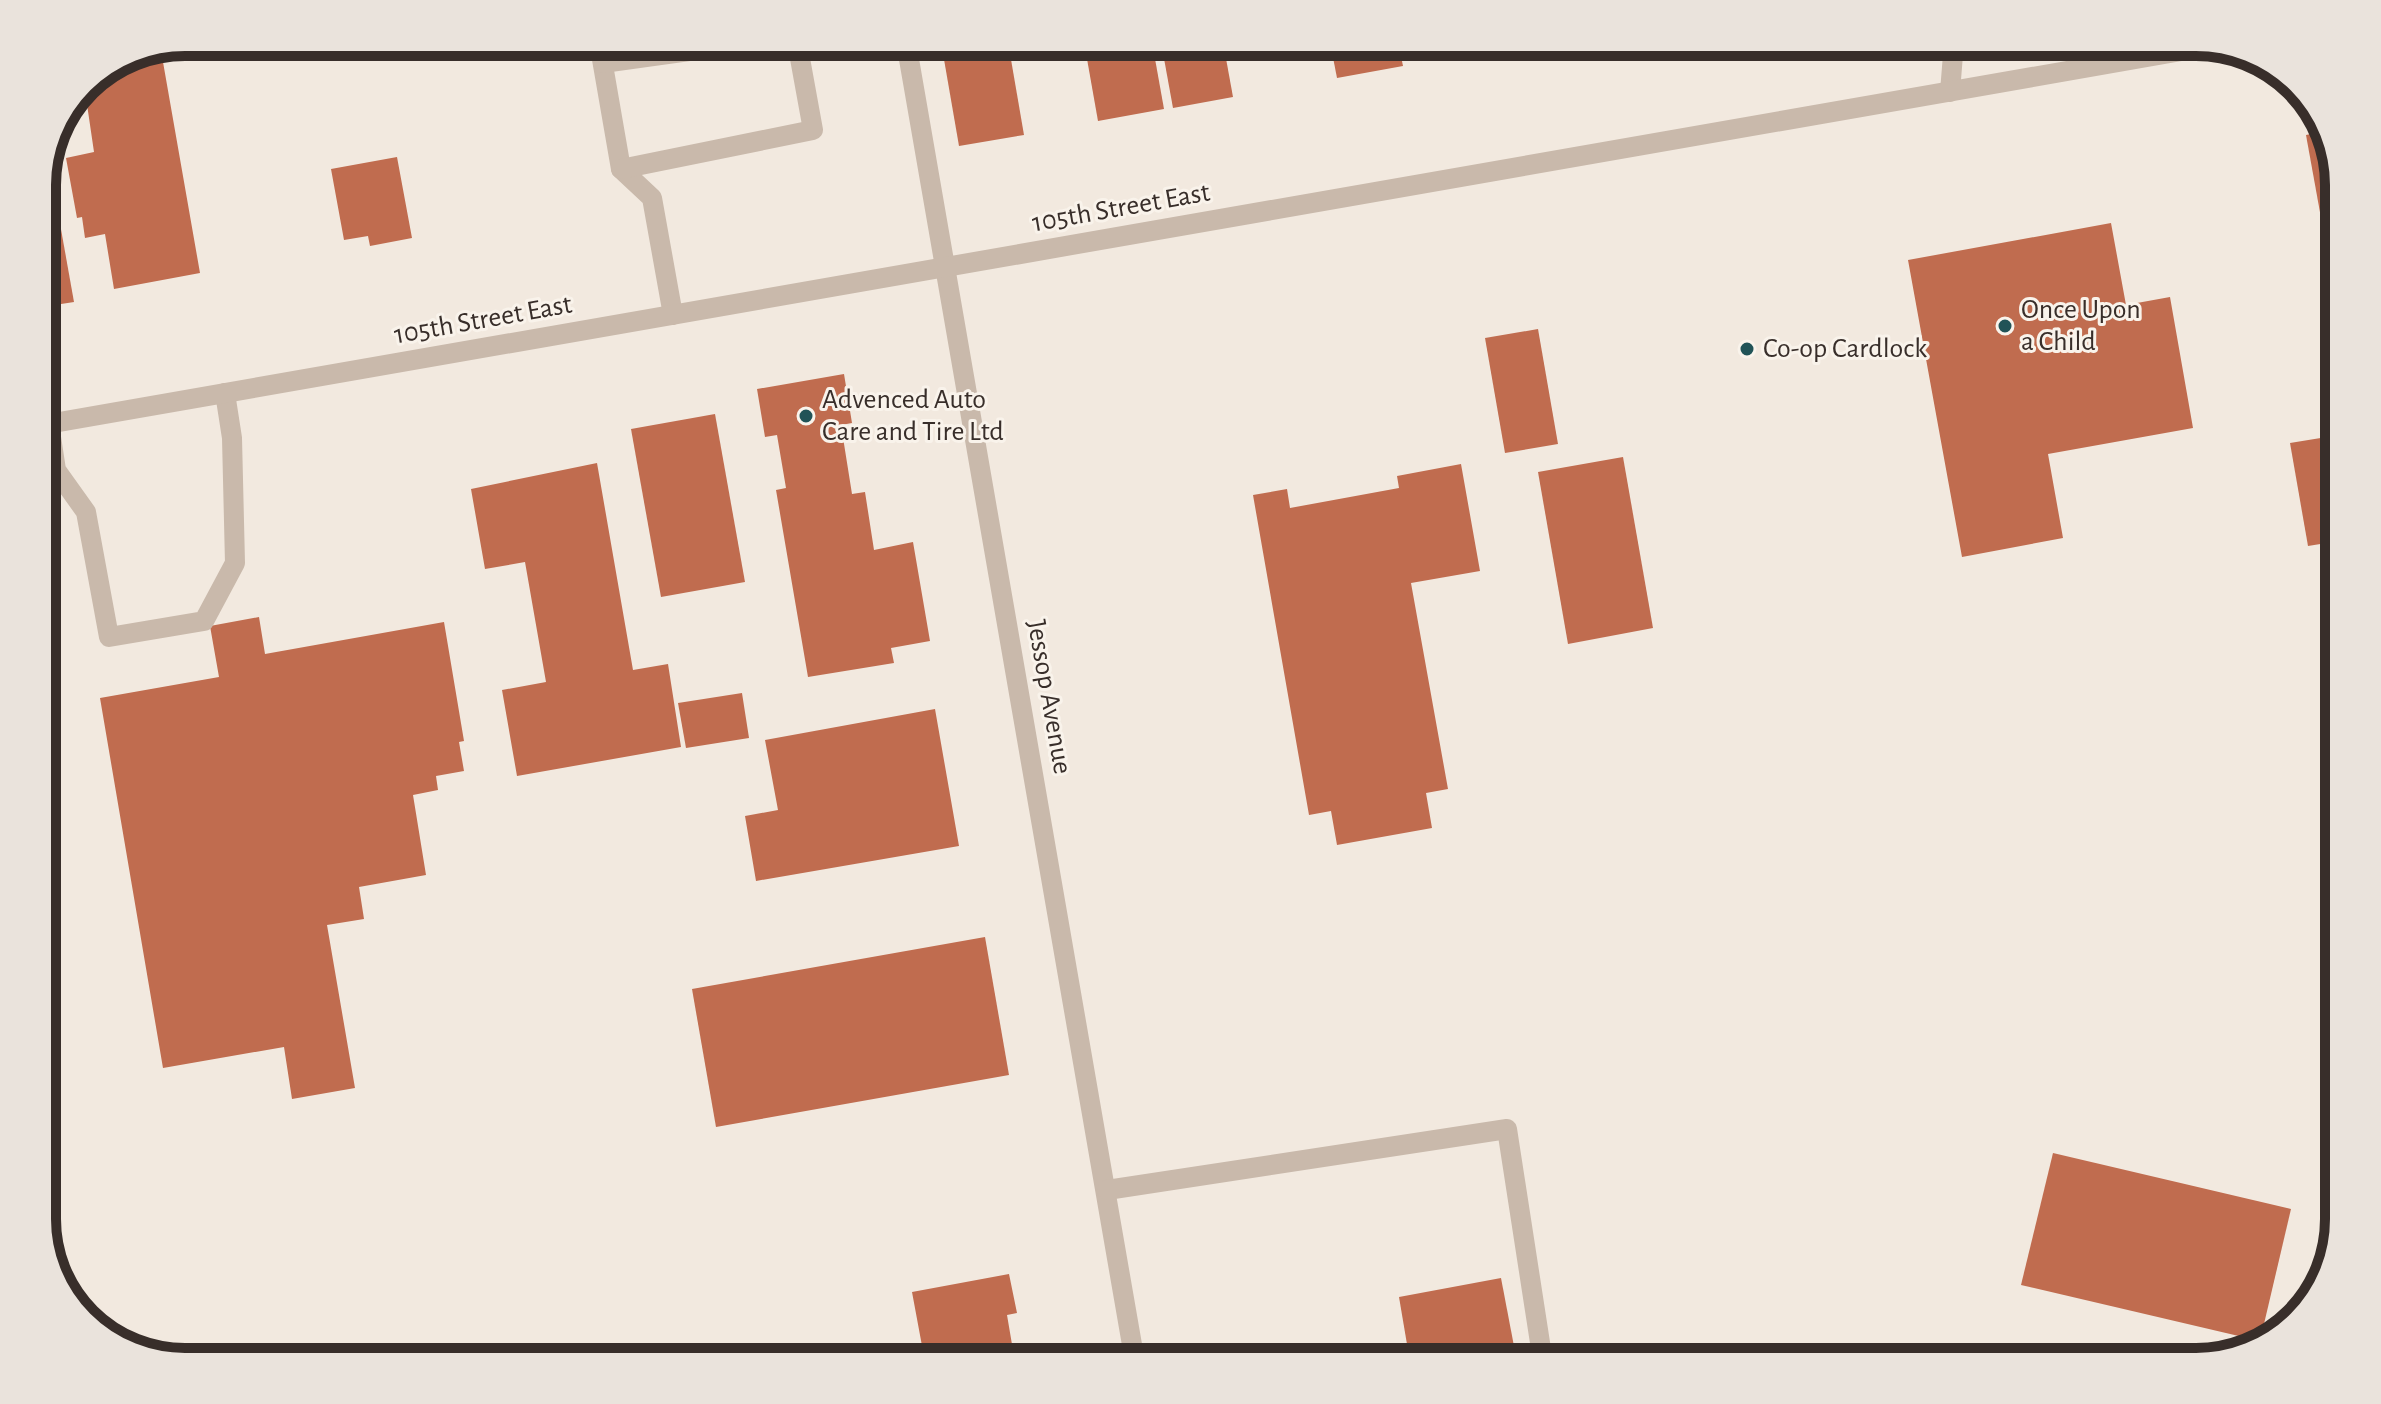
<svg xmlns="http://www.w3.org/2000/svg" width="2381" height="1404" viewBox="0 0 2381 1404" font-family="'Alegreya Sans',sans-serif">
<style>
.building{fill:#c06c4f}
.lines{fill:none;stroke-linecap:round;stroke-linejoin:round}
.minor{stroke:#c9b9ab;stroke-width:20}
.poi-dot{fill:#215357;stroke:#f9f3eb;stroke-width:3}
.labels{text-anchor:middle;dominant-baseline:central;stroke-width:6;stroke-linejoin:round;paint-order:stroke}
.street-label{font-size:28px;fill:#382e2a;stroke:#f9f3eb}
.poi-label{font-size:28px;fill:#382e2a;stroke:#f9f3eb;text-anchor:start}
.rim{fill:none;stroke:#382e2a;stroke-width:10}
</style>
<rect width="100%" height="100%" fill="#f2e9df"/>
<!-- building -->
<g class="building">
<path d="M307,42H363V44L309,53Z"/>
<path d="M941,42H1008L1024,135L959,146Z"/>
<path d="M1084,42H1152L1164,109L1098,121Z"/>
<path d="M1161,42H1223L1233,97L1173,108Z"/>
<path d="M1330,42H1398L1403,66L1337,78Z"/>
<path d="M1444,42H1494L1496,53L1447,61Z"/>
<path d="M163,62L200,273L114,289L105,234L85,238L82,217L77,218L66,158L94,152L84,84L100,73Z"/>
<path d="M2325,131L2339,176V272L2331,273L2306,135Z"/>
<path d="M397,157L412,238L370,246L368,236L344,240L331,169Z"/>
<path d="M49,162L74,302L42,307V176Z"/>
<path d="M2111,223L2126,305L2170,297L2193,428L2048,454L2063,538L1962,557L1908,260Z"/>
<path d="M1538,329L1558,444L1505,453L1485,338Z"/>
<path d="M844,374L852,423L841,425L852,494L865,492L874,550L913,542L930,641L891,648L894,663L808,677L776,490L786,488L777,435L765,437L757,389Z"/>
<path d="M715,414L745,582L661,597L631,429Z"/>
<path d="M2339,435V541L2308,546L2290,443Z"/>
<path d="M1623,457L1653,628L1568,644L1538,472Z"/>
<path d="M597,463L633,670L668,664L681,747L517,776L502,690L546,682L525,562L485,569L471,489Z"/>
<path d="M1461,464L1480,571L1411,583L1448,789L1426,793L1432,828L1337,845L1331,811L1309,815L1253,495L1287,489L1290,508L1399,488L1397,476Z"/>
<path d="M259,617L265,654L444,622L464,741L459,742L464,771L436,776L438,790L413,795L426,875L359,887L364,919L327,925L355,1088L292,1099L284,1047L163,1068L100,698L219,677L210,626Z"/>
<path d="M742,693L749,738L686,748L678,703Z"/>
<path d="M935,709L959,846L756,881L745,816L778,810L765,740Z"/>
<path d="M985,937L1009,1075L716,1127L692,989Z"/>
<path d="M2053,1153L2291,1209L2260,1341L2021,1285Z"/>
<path d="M1009,1274L1017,1313L1007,1315L1015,1362H925L912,1292Z"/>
<path d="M1501,1278L1517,1362H1410L1399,1297Z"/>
</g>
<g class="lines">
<!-- minor -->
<g class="minor">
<path d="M599,42L621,169L652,198L673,315"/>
<path d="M906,42L1135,1362"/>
<path d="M603,63L754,42"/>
<path d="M1950,92L1954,42"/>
<path d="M621,169L813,130L797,42"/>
<path d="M49,424L56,470L86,512L109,637L204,621L235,563L232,438L225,393"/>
<path d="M42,425L2210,46"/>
<path d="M1107,1190L1507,1129L1543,1362"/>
</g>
</g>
<!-- markers -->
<g class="poi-dot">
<circle cx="2005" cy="326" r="8"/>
<circle cx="1747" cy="349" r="8"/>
<circle cx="806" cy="416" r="8"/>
</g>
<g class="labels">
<!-- street labels -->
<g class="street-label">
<text transform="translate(1121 208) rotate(-10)">105th Street East</text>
<text transform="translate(483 320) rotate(-10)">105th Street East</text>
<text transform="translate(1049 697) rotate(80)">Jessop Avenue</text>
</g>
<!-- poi labels -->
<g class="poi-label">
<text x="2021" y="310">Once Upon<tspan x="2021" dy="32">a Child</tspan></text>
<text x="1763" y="349">Co-op Cardlock</text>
<text x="822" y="400">Advenced Auto<tspan x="822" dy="32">Care and Tire Ltd</tspan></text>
</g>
</g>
<!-- crop -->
<path d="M0 0H2381V1404H0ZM185 56H2196A129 129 0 0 1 2325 185V1219A129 129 0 0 1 2196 1348H185A129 129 0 0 1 56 1219V185A129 129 0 0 1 185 56Z" fill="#eae3dc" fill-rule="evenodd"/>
<path class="rim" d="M185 56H2196A129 129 0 0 1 2325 185V1219A129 129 0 0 1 2196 1348H185A129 129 0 0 1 56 1219V185A129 129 0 0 1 185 56Z"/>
</svg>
